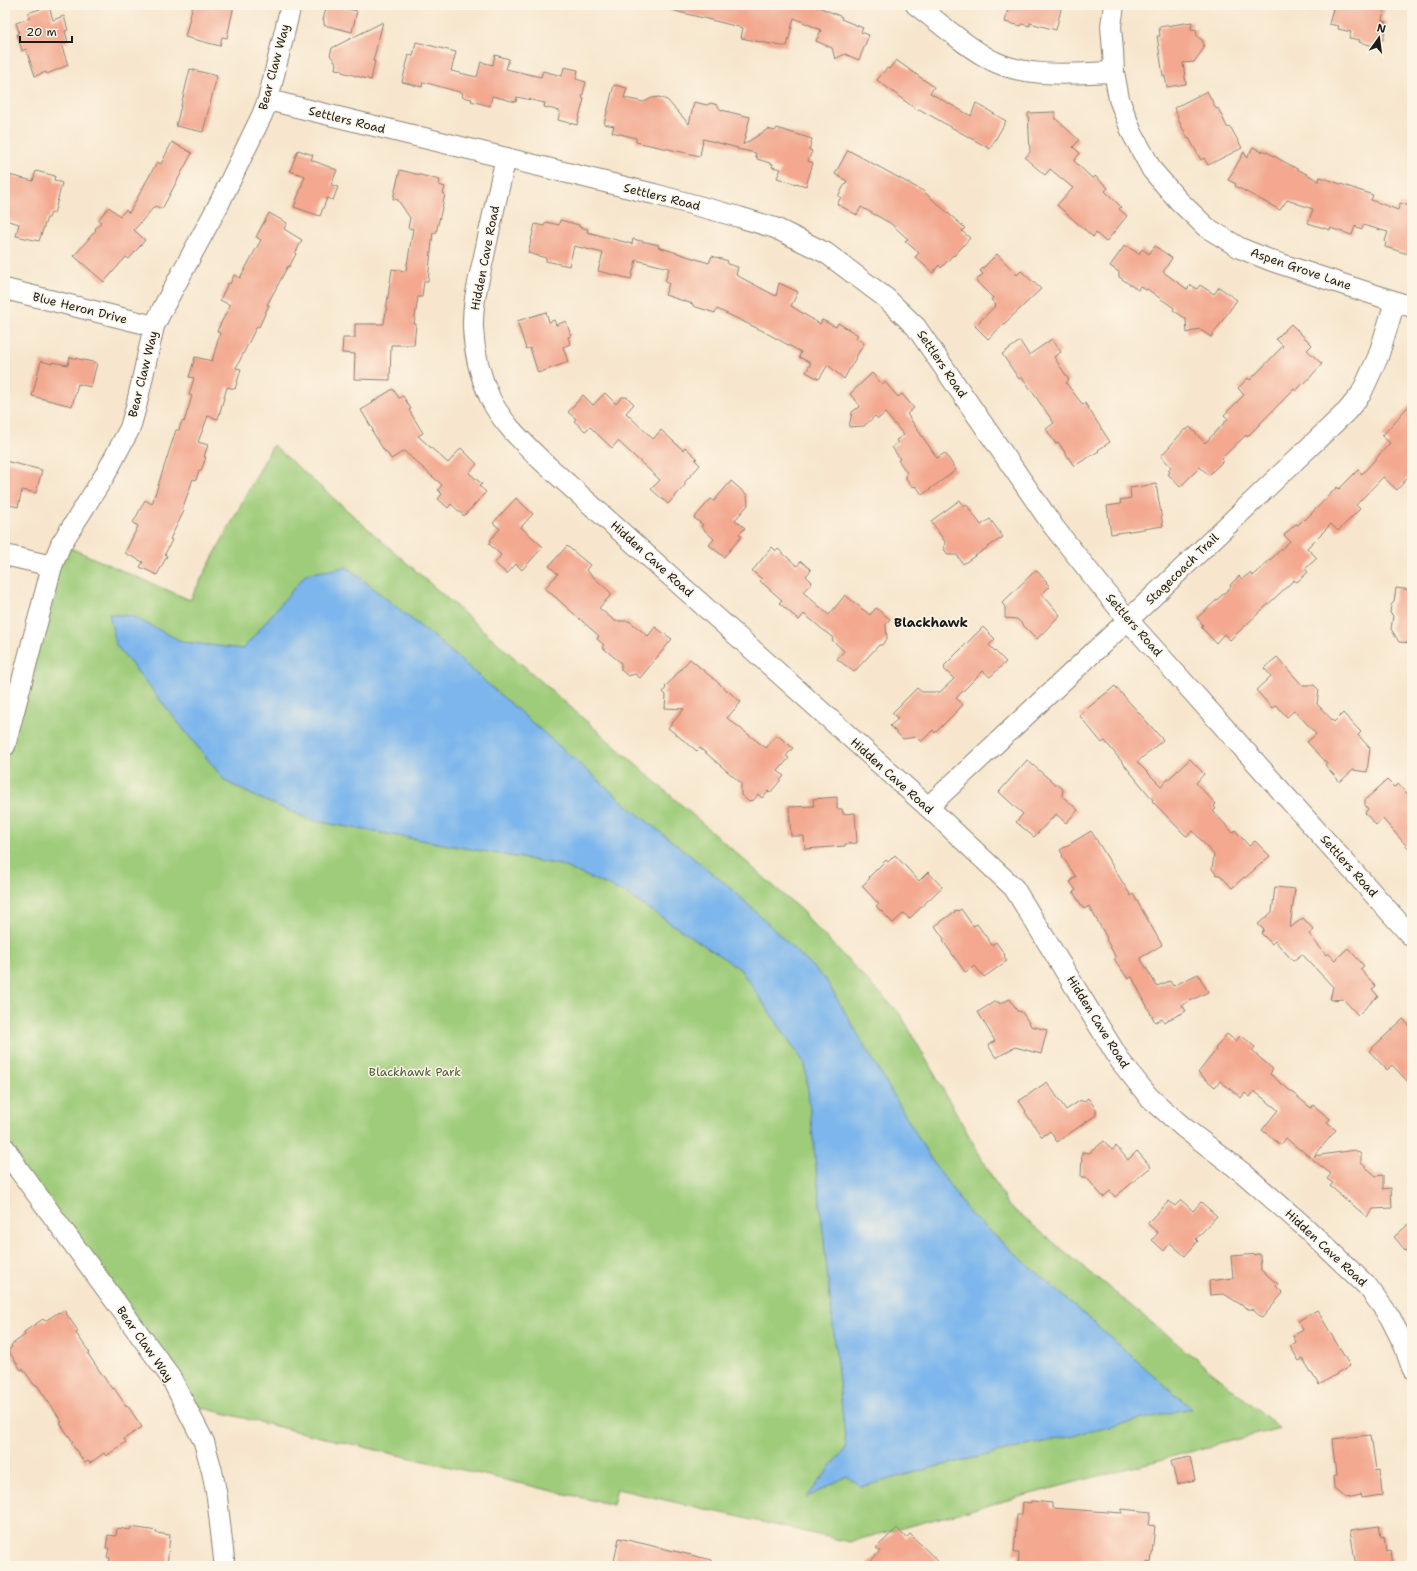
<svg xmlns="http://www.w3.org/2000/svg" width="1417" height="1571" viewBox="0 0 1417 1571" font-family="'Shantell Sans',sans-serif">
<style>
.green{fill:#9fcc7a;stroke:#5e744b}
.water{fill:#7bb6ec;stroke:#4c6984}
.building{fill:#f3a88f}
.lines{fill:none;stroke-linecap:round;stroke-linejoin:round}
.minor-casing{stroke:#8a8174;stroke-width:22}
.minor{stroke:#fff;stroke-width:20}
.labels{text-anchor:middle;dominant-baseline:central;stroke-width:3;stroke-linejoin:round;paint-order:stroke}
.street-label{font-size:12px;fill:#1c1c1c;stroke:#fcf5e5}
.park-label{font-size:12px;fill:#4a5a3d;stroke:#fcf5e5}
.neighbourhood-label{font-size:13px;font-weight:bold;fill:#1c1c1c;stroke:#fcf5e5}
</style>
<rect width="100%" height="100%" fill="#fcf5e5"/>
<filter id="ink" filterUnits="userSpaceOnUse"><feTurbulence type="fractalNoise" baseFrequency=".025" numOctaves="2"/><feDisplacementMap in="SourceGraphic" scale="8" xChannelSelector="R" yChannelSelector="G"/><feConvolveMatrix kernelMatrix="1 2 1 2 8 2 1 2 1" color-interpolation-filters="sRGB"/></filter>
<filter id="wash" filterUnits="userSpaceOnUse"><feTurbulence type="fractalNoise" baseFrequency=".012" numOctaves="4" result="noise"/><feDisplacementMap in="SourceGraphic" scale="16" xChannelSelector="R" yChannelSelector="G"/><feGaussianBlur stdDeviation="0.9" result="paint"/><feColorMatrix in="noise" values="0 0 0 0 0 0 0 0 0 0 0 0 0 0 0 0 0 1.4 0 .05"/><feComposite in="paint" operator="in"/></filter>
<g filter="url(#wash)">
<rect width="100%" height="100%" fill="#f7e6cd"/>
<!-- green -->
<path class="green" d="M273,445L803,912L806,917L901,1015L1008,1205L1280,1428L849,1542L617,1489L613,1505L295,1431L183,1403L5,1148V746L61,544L190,600Z"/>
<!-- water -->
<path class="water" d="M347,567L441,643L629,807L731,888L826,980L931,1159L970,1214L1191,1408L927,1469L861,1487L847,1476L806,1498L846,1448L805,1064L740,969L623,892L560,865L314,821L256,797L225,781L116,645L109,614L132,616L183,642L243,649L306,574Z"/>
<g id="blocks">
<!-- building -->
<g class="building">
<path d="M193,5H234L227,38L222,37L220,46L185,37Z"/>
<path d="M327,5L357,11L352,32L324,25V20H323Z"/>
<path d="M671,5H814L842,17L841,19L863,28L861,32L869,35L859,60L845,54L835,59L832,48L816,41L821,30L794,18L787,46H781L741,38L743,28L671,10Z"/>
<path d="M1009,5H1062L1056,30L1030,23V26L1022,24L1021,26L1005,22Z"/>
<path d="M1334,5H1386L1382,20L1387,22L1383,40H1380L1378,47L1359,42L1360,40L1349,38L1351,32L1338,29L1339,26L1329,24Z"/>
<path d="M49,6L53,20L64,16L68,30L65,31L68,42L61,44L68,65L47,74L46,72L35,76L26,49L22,51L17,34L19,33L16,23L30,18L28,13Z"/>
<path d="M383,22L373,61H375L371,80L342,72V70L335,69L336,63L330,55L332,48Z"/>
<path d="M1192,22L1191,30L1196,29L1197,36L1203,41L1204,48L1194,62L1183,63L1186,84L1167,87L1165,76H1163L1157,36H1160L1159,27Z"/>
<path d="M416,42L456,52L451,71L477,77L481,62L493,65L495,55L509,59L506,69L541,77L543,71L562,76L564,67L578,70L576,79L586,82L582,98L584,99L577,125L558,120L560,111L544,107L545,103L517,97L516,102L492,96L490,106L471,101L472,99L462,97L463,93L423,82L422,87L402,82L409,55L413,56Z"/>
<path d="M896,60L934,87L930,93L971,116L976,103L1006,121L990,149L919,109L917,110L877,80L887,68L889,69Z"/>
<path d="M190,69L217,76L203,132L176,126Z"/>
<path d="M614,85L627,88L624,98L644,102L652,98L659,97L667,100L689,124L694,102L707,105L711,103L717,105L721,110L750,117L743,145L768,129L775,131L777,128L812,139L809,150L812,151L808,161L813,163L806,186L796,183V184L777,178L781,169L772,167L773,164L757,159V157L755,156L756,153L737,149L738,148L703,139L700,156L636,142V138L612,132L614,126L604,124Z"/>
<path d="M1207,91L1216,109L1218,108L1227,127L1231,128L1242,148L1208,165L1204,158L1201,160L1189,138L1188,139L1177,117L1178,116L1174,108Z"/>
<path d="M1055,112V118L1079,140L1073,147L1080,153L1074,161L1093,179L1095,176L1108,188L1105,191L1121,207L1119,209L1127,216L1106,242L1096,233L1093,237L1057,205L1073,188L1050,169L1045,175L1025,158L1030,152L1028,113Z"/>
<path d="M172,142L192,153L162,209L155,206L134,230L145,240L129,259L126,257L104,282L74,256L96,230L95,229L101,222L98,220L109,207L120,216L126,210L129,213L157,162L161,164Z"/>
<path d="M1253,147L1262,152L1263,150L1319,181L1320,177L1373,195L1371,200L1398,210L1400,203L1412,207V255L1385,247L1386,242L1385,241L1388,232L1363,225L1362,229L1355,226L1352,235L1330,228V230L1308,223L1313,209L1287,200L1280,210L1235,186L1236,184L1228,180L1244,152L1247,158Z"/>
<path d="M298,150L313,155L311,160L337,170L331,185L338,187L333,200L327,198L320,216L294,207L305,176L290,171Z"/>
<path d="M848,150L923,191L965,228L962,231L970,238L954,256L953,255L941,268L939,265L933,273L915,257L919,253L905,241L908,239L890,223L861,207L857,215L837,204L841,197L838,196L847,181L835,174Z"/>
<path d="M400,170L440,180L439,185L445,187L443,194L445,195L436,233L433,232L428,281H424L422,297H418L414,324H416L414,345H391L390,380L354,379L355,354L342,353L343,338H355V324H384L392,269L406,271L413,229L408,228L410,218L398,200L393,199Z"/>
<path d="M36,171L55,176L54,180L62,183L54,214L51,213L49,218H47L39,241L16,236L19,224L5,220V174L33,181Z"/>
<path d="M269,213L287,223L284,229L302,240L295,254H296L289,267L288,266L267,305H269L259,327L257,326L236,368L241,369L235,389L227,387L218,419L208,416L198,442L208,445L204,457H206L201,471L199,470L196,480L193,479L182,510L184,511L170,539L172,540L165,554L167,556L157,575L140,567L143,562L125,553L138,526L133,523L145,500L152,504L176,430H179L182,421L184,422L192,396L189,395L194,378L189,377L195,357L212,361L220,333L217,331L230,305L220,300L228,283L230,284L234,275L240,278L261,240L256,237Z"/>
<path d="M560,220L579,225V227L588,229L587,232L632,244L633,239L659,245L658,247L709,263L712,256L728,261L727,264L738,267L736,275L776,296L779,283L798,292L791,306L820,324L822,320L836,327L838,323L858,335L856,338L864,343L844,379L828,365L819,379L806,372L811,363L799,357L801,352L761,330L717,309L715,313L693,306V304L665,295L669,284L665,282L669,268L636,260L631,279L598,271L603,253L574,246L569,266L546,261V258L528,253L535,224L544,226L546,222L559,225Z"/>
<path d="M1125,245L1139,254L1142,249L1149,254L1155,246L1172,258L1163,272L1187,289L1191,285L1197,289L1200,285L1214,294L1219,287L1237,300L1211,337L1199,329L1187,333L1186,319L1173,310L1174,308L1147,289L1146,290L1140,286L1138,290L1119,277V272L1110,266Z"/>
<path d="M997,254L1017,275L1021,271L1041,289L988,339L975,326L996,305L991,300L993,298L976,281L983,274L980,271Z"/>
<path d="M546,312L549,322L554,320L556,325L566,321L571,336L568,337L570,344L563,347L568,362L538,373L530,348L526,349L517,321Z"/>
<path d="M1291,324L1312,345L1307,350L1322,364L1304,384L1303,383L1296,391L1294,389L1247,437L1246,435L1221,459L1223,461L1209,475L1200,467L1180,487L1168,474L1170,472L1168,470L1171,467L1161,456L1185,429L1186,430L1190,427L1205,443L1228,419L1224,415L1244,395L1238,388L1248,378L1250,380L1283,346L1276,339Z"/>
<path d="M1052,339L1061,352L1054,357L1069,380L1066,383L1083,405L1085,403L1110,442L1098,450L1099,451L1074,466L1058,442L1056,444L1046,429L1054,423L1022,377L1019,379L1002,354L1020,341L1029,355Z"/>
<path d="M70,357L97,363L91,387L78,384L72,406L32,396L41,361L52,364V362L68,365Z"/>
<path d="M872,373L882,384L885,382L898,397L902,394L914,408L907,414L937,458L945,453L956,470L922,495L917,487L911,486L906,478L907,473L898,460L900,459L892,447L898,443L896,440L904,435L885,413L878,419L875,416L864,426L849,427L852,412L860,406L850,394Z"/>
<path d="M393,389L399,398L403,396L411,409L409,410L423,433L418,436L448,463L461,448L477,464L469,473L482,484L479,486L486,492L464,516L451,504L448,508L438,499L442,494L438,490L442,485L404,451L391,459L386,451L385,452L372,431L373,430L361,410L373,403L372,402Z"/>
<path d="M605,393L616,404L622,397H627L634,404L626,413L653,439L661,430L683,450L685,447L697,458L695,460L700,465L684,483L686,484L668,504L651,489L660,480L618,441L612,448L590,427L585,431L574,421L576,419L568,412L583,395L593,405Z"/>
<path d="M1412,402V473L1397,490L1383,477L1356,505L1360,509L1338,531L1331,524L1307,548L1317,558L1305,569L1308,572L1297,582L1294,580L1230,640L1224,634L1216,643L1201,627L1203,625L1197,618L1231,587L1230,585L1239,576L1242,579L1250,573L1253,576L1290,541L1284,535L1296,524L1298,525L1304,519L1305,520L1337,487L1339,489L1358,470L1362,474L1390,443L1382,436Z"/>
<path d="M5,461L42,470L36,493L22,490L18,507L5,504Z"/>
<path d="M731,481L747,495L748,505L735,520L745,528L739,534L742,536L724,557L709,545L714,539L701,527L703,525L694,518L711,499L714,501Z"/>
<path d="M1156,484L1163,526L1111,534L1107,506L1121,504L1120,500L1131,498L1130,488Z"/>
<path d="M516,498L533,514L521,527L543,547L522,570L516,564L507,574L495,563L501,555L489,544L491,541L490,540L500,529L493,523Z"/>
<path d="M960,500L964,506L966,504L981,525L990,519L1003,537L963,564L957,555H948L944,549L945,542L931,521Z"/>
<path d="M567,546L590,565L586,570L612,594L599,608L615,621H629L648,636L655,627L672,639L640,678L635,674L628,676L621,670V663L602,647L604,645L597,639L599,636L545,588L558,574L549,566Z"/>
<path d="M772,547L776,551L778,549L797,566L801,561L811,570L806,576L812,582L803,592L829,615L845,595L870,615L876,608L890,619L886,624L887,639L882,645H879L854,672L837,659L844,651L832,640L833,638L804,614L799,620L779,603L782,600L760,581L762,579L752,571Z"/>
<path d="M1036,570L1047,582L1046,583L1050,586L1042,594L1060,615L1037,639L1017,619L1005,618V607L1002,603Z"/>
<path d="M1396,588L1412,590V643L1399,642L1391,629L1393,616L1390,613L1391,605L1394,602Z"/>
<path d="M983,627L995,639L989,645L1006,662L990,677L983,671L956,698L963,705L935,733L933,730L921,742L916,737L903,739L890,726L898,719L892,713L917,688L922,692H940L954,679L944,669L945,667L944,666Z"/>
<path d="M1277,657L1302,685H1314L1319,690L1317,704L1334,722L1343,713L1361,732L1358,735L1370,748L1367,772L1353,770L1340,782L1325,765L1327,763L1307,742L1316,734L1298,714L1294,711L1287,717L1276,705L1272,708L1256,690L1271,676L1264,668Z"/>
<path d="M690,659L741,702L727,718L766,748L777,735L793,748L786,756L789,758L778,771L784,776L770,793L768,791L762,798L758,794L754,800L748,801L741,795V783L700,748L697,751L668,728L684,709L665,708L666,695L663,692L666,688L665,687Z"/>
<path d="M1115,686L1163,740L1137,762L1161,786L1190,759L1204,774L1196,783L1216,804L1214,806L1216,809L1213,811L1233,833L1235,830L1249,846L1255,841L1270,856L1245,878L1244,877L1232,888L1220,875H1217L1212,869L1214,855L1193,831L1187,836L1185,835L1152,801L1153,800L1105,741L1102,743L1079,715Z"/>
<path d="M1027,760L1055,784H1057L1063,789L1062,796L1078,810L1066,823L1056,814L1034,837L1016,822L1023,814L999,792Z"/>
<path d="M1387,780L1394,787L1398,784L1412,799V852L1383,819L1376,825L1365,813L1368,809L1365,805V800Z"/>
<path d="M837,797V809H842L843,814L855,813L857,843L845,844V846L805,849L804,836H791L789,807L814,806L813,799Z"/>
<path d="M1091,831L1131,896L1133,894L1162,945L1140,958L1157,986L1170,981L1173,986L1198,974L1208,992L1182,1005L1186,1011L1164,1022L1162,1019L1155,1022L1132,977L1128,979L1114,959L1116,958L1106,939L1107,938L1089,906L1084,909L1073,892L1076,890L1070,882L1072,881V879L1076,877L1062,856L1063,855L1060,850Z"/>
<path d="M895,855L919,881L928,872L942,887L909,919L904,913L893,923L876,906L879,904L862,886L870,878L869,877L886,860L888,862Z"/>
<path d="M1275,887L1295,889L1290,928L1303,918L1314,930L1309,934L1326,955L1328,953L1335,960L1348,948L1364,966L1360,969L1376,986L1372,989L1378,996L1358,1015L1343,999L1330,1000L1333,987L1302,954L1293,961L1275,941L1272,944L1261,933L1264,930L1258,924L1272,912Z"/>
<path d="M961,909L973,926L977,924L992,945L996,942L1005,955L1004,956L1007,961L984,977L975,966L965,972L943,941L944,939L935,926L957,910L958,911Z"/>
<path d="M1010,999L1017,1011L1022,1012L1031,1026L1047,1030L1041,1054L1015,1047L996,1058L988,1045L995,1041L978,1012L994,1002H999L1000,1004Z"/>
<path d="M1403,1019L1412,1029V1086L1392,1065L1387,1070L1369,1051Z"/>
<path d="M1227,1034L1236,1041L1241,1035L1255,1047L1252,1051L1273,1069L1270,1074L1311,1108L1313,1105L1330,1119L1327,1123L1336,1130L1314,1156L1355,1150L1361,1154V1163L1376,1176L1383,1175V1189L1391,1188L1392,1208L1373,1209L1367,1217L1330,1186L1333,1183L1327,1179L1331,1174L1300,1149V1150L1286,1138L1281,1145L1262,1130L1278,1110L1254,1091L1250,1097L1245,1093L1241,1098L1220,1081L1215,1087L1198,1073L1216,1050L1215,1049Z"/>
<path d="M1047,1082L1066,1110L1081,1100L1083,1102L1088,1098L1096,1109V1115L1057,1142L1050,1131L1042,1137L1025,1112L1026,1111L1019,1101Z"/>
<path d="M1104,1141L1112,1150L1116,1146L1128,1160L1137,1151L1151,1167L1115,1197L1110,1191L1103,1197L1086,1177H1081L1082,1152L1089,1153Z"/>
<path d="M1181,1200L1193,1211L1201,1202L1217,1216L1196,1239L1198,1241L1185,1256L1170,1243L1164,1251L1152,1240L1158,1233L1147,1223L1169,1201L1175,1206Z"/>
<path d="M1412,1221V1258L1394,1237Z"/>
<path d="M1260,1254L1261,1270L1278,1284L1276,1286L1283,1293L1262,1318L1252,1309H1248L1224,1294L1210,1295L1209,1281L1233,1278L1231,1256Z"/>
<path d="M64,1310L78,1331L76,1333L90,1353L88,1354L112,1389L114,1388L126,1406L127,1405L142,1427L124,1439L126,1442L106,1456L104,1453L90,1463L88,1461L85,1463L71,1443L73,1442L60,1423L62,1422L37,1385L35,1386L23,1369L21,1370L8,1350L12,1347L11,1345L25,1335L24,1332L43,1319L45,1321L59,1312L60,1313Z"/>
<path d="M1317,1310L1350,1366L1319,1385L1303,1359L1299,1361L1290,1346L1296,1342L1293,1336L1303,1330L1298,1321Z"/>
<path d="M1370,1435L1371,1442H1372L1376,1470L1380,1469L1382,1495L1362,1498L1361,1495L1346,1498L1334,1488L1333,1476L1336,1475L1332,1439Z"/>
<path d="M1190,1457L1195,1480L1177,1484L1171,1461Z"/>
<path d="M1031,1501L1052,1503V1508L1122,1513V1509L1151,1512L1149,1525L1155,1526L1151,1563L1147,1562V1566H1018L1019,1553H1014L1017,1515H1022L1023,1502L1031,1503Z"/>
<path d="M1379,1526L1381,1537L1384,1536L1386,1551L1391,1550L1393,1566H1356L1350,1530Z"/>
<path d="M131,1527L157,1531L156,1533L170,1535L167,1566H113V1564H109L110,1558L107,1557L109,1548H106L108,1535L116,1536L117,1528L130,1530Z"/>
<path d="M897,1528L906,1538L910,1534L943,1566H866L880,1551L876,1548Z"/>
<path d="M619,1538L712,1560L711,1566H613Z"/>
</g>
</g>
</g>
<g filter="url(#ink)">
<use href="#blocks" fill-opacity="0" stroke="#8a8174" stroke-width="1"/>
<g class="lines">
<defs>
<g id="minor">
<path d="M916,5C940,23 966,47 993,61C1030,79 1075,73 1114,72"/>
<path d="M1114,5L1111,26L1113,51L1114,72L1119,99L1132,133L1152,170L1178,200L1206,227L1240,248L1272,261L1412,307"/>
<path d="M268,100L654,194L739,217L775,228L826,253L886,298L916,327L1053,526L1128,620L1412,937"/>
<path d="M506,158C498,191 491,223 484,256C479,279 472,304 473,328C474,352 480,376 490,398C502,423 523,442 542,461L928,807L1014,888L1121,1062L1149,1097L1183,1127L1243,1173L1306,1228L1368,1287L1390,1317L1404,1345L1412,1368"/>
<path d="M5,289L154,326"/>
<path d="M5,555L52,566"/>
<path d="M5,746L52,566L61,544L105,475L130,428L136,407L154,326L165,304L219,204L262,115L268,100L291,5"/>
<path d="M928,807L1144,605L1347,411L1361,394L1378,357L1395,302"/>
<path d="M5,1148L19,1170L170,1376L204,1442L212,1471L217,1497L224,1559V1566"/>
</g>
</defs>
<!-- minor casing -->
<use href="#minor" class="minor-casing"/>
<!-- minor -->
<use href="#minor" class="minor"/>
</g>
</g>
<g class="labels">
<!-- street labels -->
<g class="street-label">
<text transform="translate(274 67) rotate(-75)">Bear Claw Way</text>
<text transform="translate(347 120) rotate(14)">Settlers Road</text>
<text transform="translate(662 197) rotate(14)">Settlers Road</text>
<text transform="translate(485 258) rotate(-79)">Hidden Cave Road</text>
<text transform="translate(1301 269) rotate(19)">Aspen Grove Lane</text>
<text transform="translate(80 308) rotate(14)">Blue Heron Drive</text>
<text transform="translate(942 364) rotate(56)">Settlers Road</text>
<text transform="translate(143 374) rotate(-76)">Bear Claw Way</text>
<text transform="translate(652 559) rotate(42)">Hidden Cave Road</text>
<text transform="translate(1182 569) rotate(-44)">Stagecoach Trail</text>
<text transform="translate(1134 625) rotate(49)">Settlers Road</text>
<text transform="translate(892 776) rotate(42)">Hidden Cave Road</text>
<text transform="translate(1349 866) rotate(48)">Settlers Road</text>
<text transform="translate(1098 1022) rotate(58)">Hidden Cave Road</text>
<text transform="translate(1326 1248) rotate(43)">Hidden Cave Road</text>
<text transform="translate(145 1344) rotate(55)">Bear Claw Way</text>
</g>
<!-- park labels -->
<g class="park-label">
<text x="415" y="1072">Blackhawk Park</text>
</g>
<!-- neighbourhood labels -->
<g class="neighbourhood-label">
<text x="931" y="622">Blackhawk</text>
</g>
</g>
<!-- margin -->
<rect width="1417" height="1571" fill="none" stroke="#fcf5e5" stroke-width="20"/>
<!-- north arrow -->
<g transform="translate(1379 38) rotate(14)" stroke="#fcf5e5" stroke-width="3" paint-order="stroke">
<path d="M0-3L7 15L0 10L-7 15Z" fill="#1c1c1c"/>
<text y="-6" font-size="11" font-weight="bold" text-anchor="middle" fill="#1c1c1c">N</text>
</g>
<!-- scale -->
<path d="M20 36v6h52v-6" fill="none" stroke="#1c1c1c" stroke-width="2"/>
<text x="26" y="36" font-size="12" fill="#1c1c1c" stroke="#fcf5e5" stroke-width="3" paint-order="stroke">20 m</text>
</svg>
